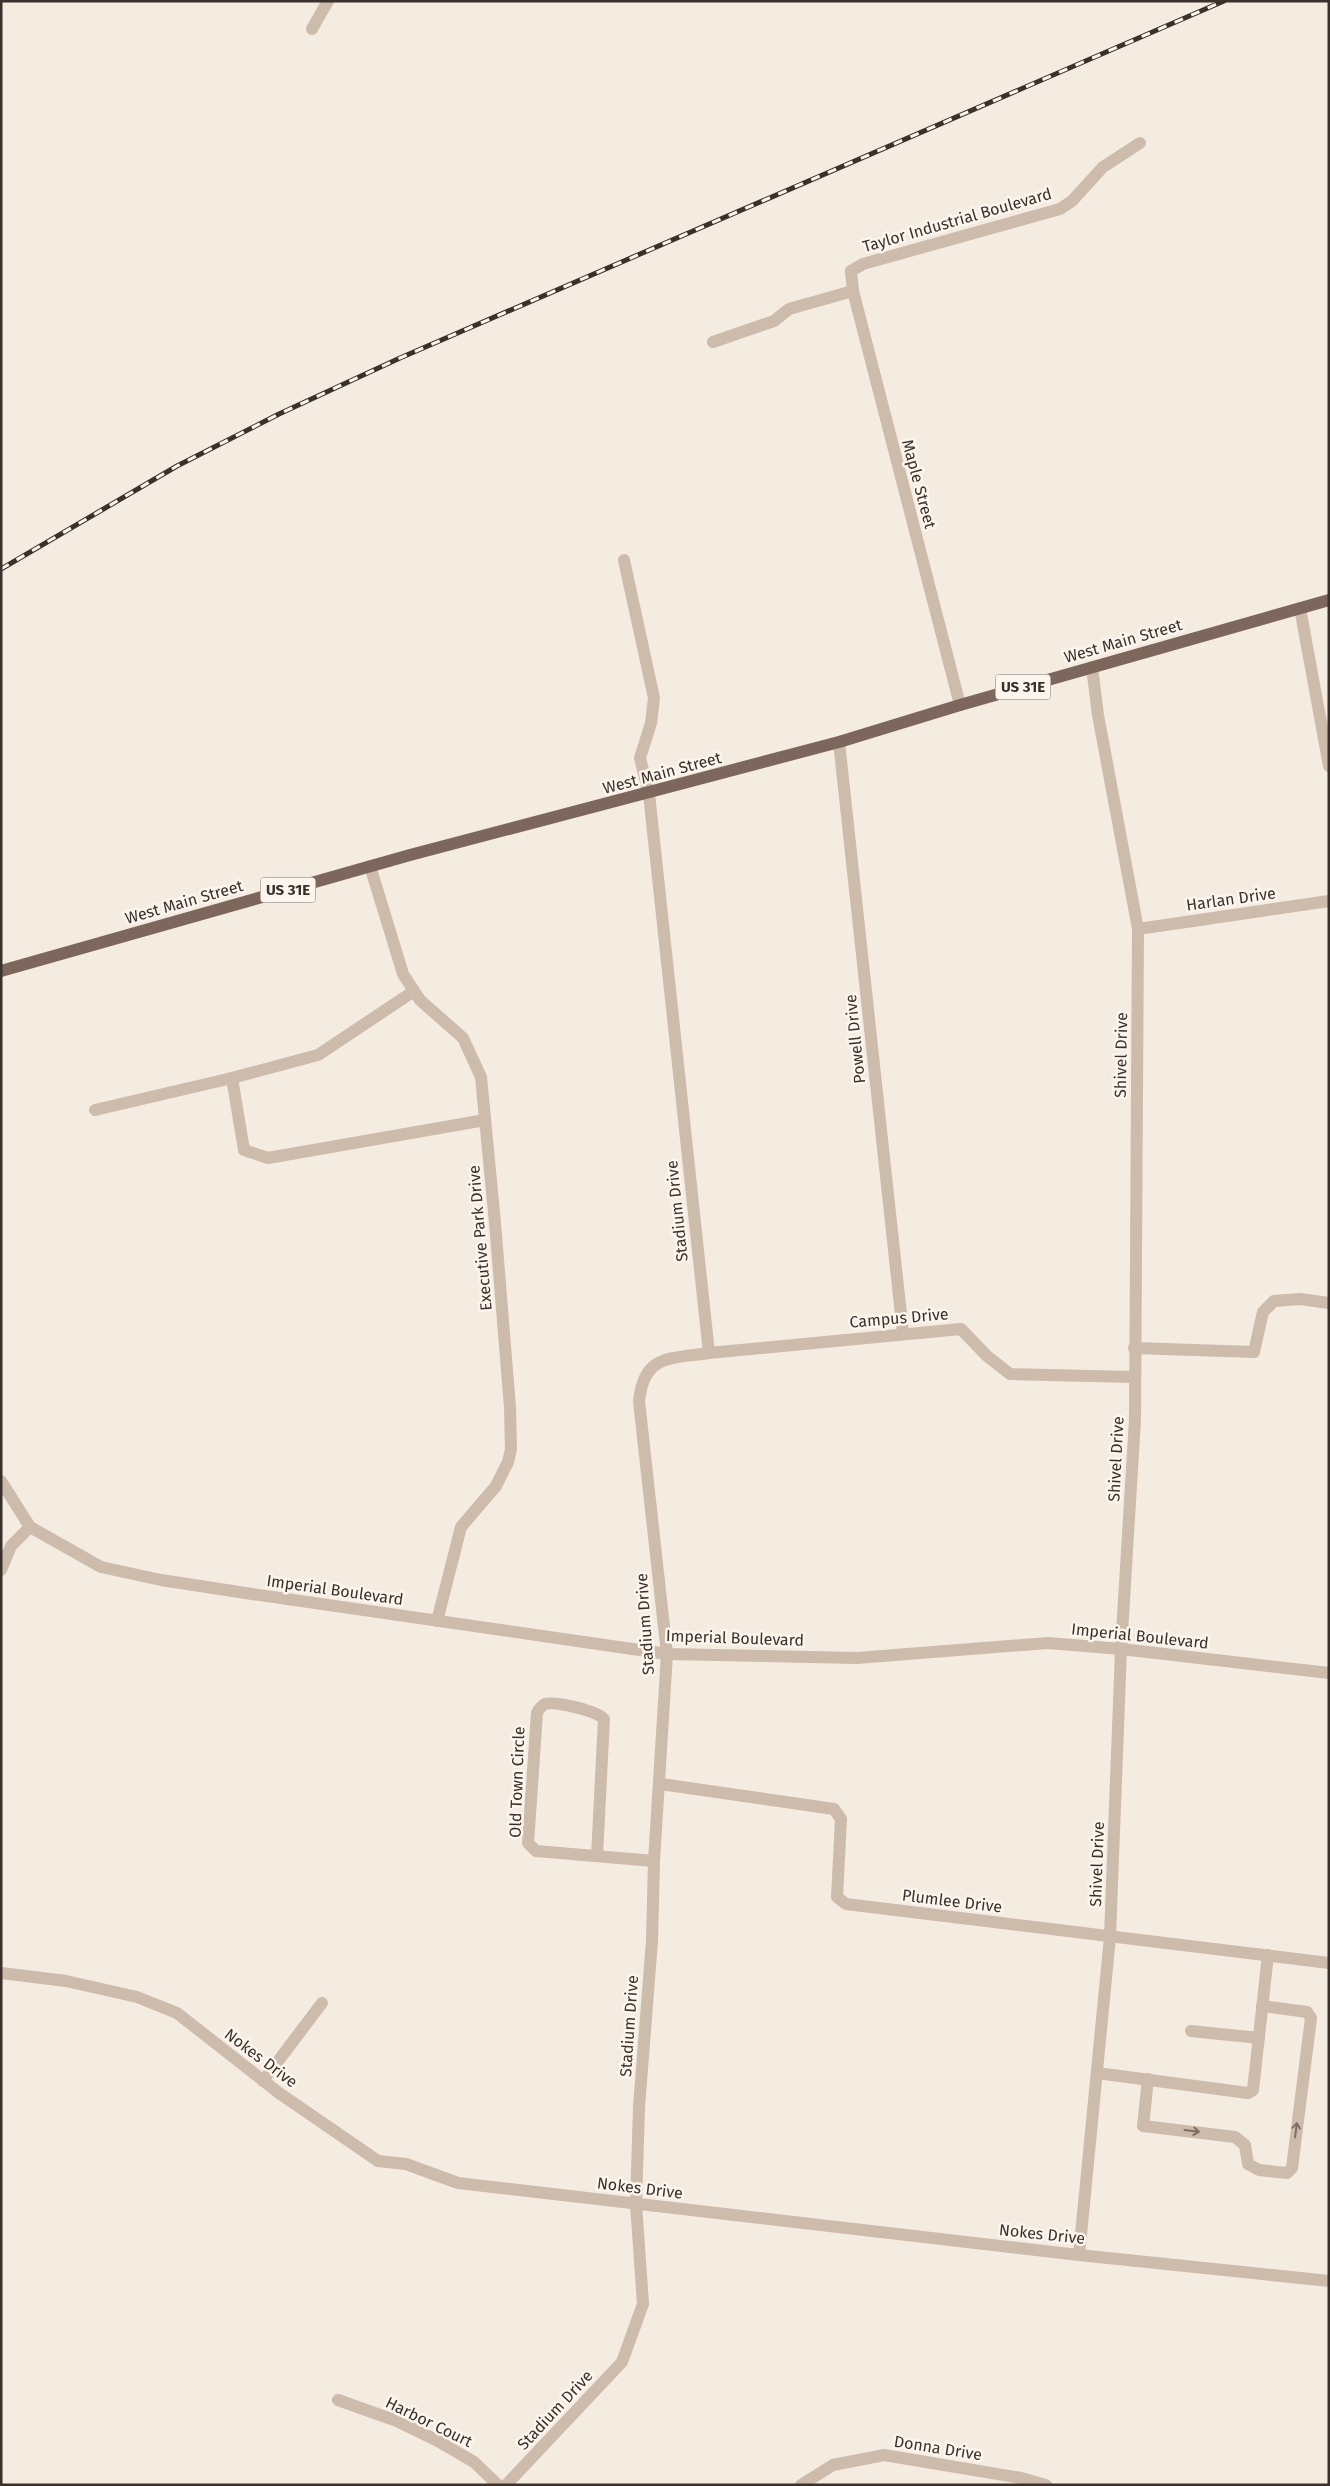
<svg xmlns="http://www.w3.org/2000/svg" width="1330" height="2486" viewBox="0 0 1330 2486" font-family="'Fira Sans',sans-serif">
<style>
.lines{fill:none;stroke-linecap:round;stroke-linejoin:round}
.minor{stroke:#cdbbac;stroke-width:12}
.major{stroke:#7d675c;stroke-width:12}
.rail-casing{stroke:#3b302b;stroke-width:5}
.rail{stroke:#fbf5ee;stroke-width:3;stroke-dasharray:9;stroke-linecap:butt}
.oneway{stroke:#7d6f65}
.labels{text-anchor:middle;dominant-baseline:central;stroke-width:5;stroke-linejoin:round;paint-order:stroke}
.shield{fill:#fbf5ee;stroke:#756b66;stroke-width:1}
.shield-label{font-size:15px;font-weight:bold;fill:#3b302b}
.street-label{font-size:16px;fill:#3b302b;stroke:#fbf5ee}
</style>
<rect width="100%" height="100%" fill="#f4ebe1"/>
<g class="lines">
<!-- minor -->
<g class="minor">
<path d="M312,29L328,1"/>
<path d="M713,342L774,321L789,309L853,291"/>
<path d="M624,560L654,698L651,723L640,758L649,794L709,1353"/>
<path d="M1300,608L1329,766"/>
<path d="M960,705L853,291L851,271L863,264L1060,209L1072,201L1103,167L1140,143"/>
<path d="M839,742L903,1333"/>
<path d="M370,866L403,974L420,1000L463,1038L481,1077L495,1223L510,1407L511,1449L508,1462L496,1486L461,1527L437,1621"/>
<path d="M1138,929L1329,901"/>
<path d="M232,1078L244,1150L268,1158L485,1120"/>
<path d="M95,1110L232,1078L318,1055L414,991"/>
<path d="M1134,1348L1254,1352L1263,1312L1274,1301L1300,1299L1329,1303"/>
<path d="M1,1481L30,1527L101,1567L161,1580L252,1594L667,1654L857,1658L1048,1643L1121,1649L1329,1673"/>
<path d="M1,1570L11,1546L30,1527"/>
<path d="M661,1784L834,1809L841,1819L837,1897L846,1904L1329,1963"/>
<path d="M597,1856L604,1719C597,1711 556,1701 545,1704C541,1706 539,1709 537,1713L528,1843L536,1851L654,1861"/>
<path d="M1,1973L66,1981L137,1997L177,2013L279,2093L378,2161L406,2164L458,2183L1079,2255L1329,2281"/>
<path d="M1191,2031L1259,2038"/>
<path d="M1097,2073L1248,2093L1253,2090L1268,1955"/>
<path d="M1148,2079L1143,2126L1235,2137L1245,2145L1248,2164L1259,2170L1287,2173L1292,2168L1311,2018L1307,2012L1262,2006"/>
<path d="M263,2081L322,2003"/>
<path d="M1079,2255L1110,1937L1121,1649L1135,1420L1138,929L1098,715L1092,667"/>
<path d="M338,2400L397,2421L438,2441L474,2462L498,2485"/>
<path d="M506,2485L622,2362L643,2304L636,2204L639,2107L652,1941L654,1861L667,1654L639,1401C644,1354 670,1359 709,1353L961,1329L987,1356L1010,1374L1134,1377"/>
<path d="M801,2485L833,2465L884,2455L1021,2478L1046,2485"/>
</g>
<!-- major -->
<path class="major" d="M1,971L410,855L839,742L960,705L1329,600"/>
<defs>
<path id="rail" d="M1,569L177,466L279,414L400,358L1224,1"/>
</defs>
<!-- rail casing -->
<use href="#rail" class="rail-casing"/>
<!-- rail -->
<use href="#rail" class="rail"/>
</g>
<!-- one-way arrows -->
<defs><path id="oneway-shaft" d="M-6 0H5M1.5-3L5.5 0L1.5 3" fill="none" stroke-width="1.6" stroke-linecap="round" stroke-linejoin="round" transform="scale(1.25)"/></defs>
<g class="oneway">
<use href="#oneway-shaft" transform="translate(1296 2130) rotate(-83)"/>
<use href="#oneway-shaft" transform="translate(1192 2131) rotate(7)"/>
</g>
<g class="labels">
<!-- shield labels -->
<g class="shield">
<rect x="995.5" y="674.5" width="55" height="25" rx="4"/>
<rect x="260.5" y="877.5" width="55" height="25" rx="4"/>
</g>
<g class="shield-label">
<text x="1023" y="687">US 31E</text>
<text x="288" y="890">US 31E</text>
</g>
<!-- street labels -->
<g class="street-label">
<text transform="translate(957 220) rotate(-16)">Taylor Industrial Boulevard</text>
<text transform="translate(919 484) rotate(75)">Maple Street</text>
<text transform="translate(1123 641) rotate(-16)">West Main Street</text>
<text transform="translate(662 773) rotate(-15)">West Main Street</text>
<text transform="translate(1231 899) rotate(-8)">Harlan Drive</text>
<text transform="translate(184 902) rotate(-16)">West Main Street</text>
<text transform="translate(855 1039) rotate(-96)">Powell Drive</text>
<text transform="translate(1121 1055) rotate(-89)">Shivel Drive</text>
<text transform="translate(677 1211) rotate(-96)">Stadium Drive</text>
<text transform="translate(480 1238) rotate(-95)">Executive Park Drive</text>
<text transform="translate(899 1318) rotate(-5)">Campus Drive</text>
<text transform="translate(1116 1459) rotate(-87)">Shivel Drive</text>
<text transform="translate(335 1590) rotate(8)">Imperial Boulevard</text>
<text transform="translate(645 1624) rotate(-94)">Stadium Drive</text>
<text transform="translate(1140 1636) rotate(6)">Imperial Boulevard</text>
<text transform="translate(735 1638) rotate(2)">Imperial Boulevard</text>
<text transform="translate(517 1782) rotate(-88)">Old Town Circle</text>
<text transform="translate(1097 1864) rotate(-88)">Shivel Drive</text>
<text transform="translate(952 1901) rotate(7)">Plumlee Drive</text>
<text transform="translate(629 2026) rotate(-86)">Stadium Drive</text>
<text transform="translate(261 2058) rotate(37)">Nokes Drive</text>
<text transform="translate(640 2188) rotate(7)">Nokes Drive</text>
<text transform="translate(1042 2234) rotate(6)">Nokes Drive</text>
<text transform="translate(555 2410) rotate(-47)">Stadium Drive</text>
<text transform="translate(429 2422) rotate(26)">Harbor Court</text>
<text transform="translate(938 2448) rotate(9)">Donna Drive</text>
</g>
</g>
<!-- border -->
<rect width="1330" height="2486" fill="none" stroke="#3b302b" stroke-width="5"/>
</svg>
